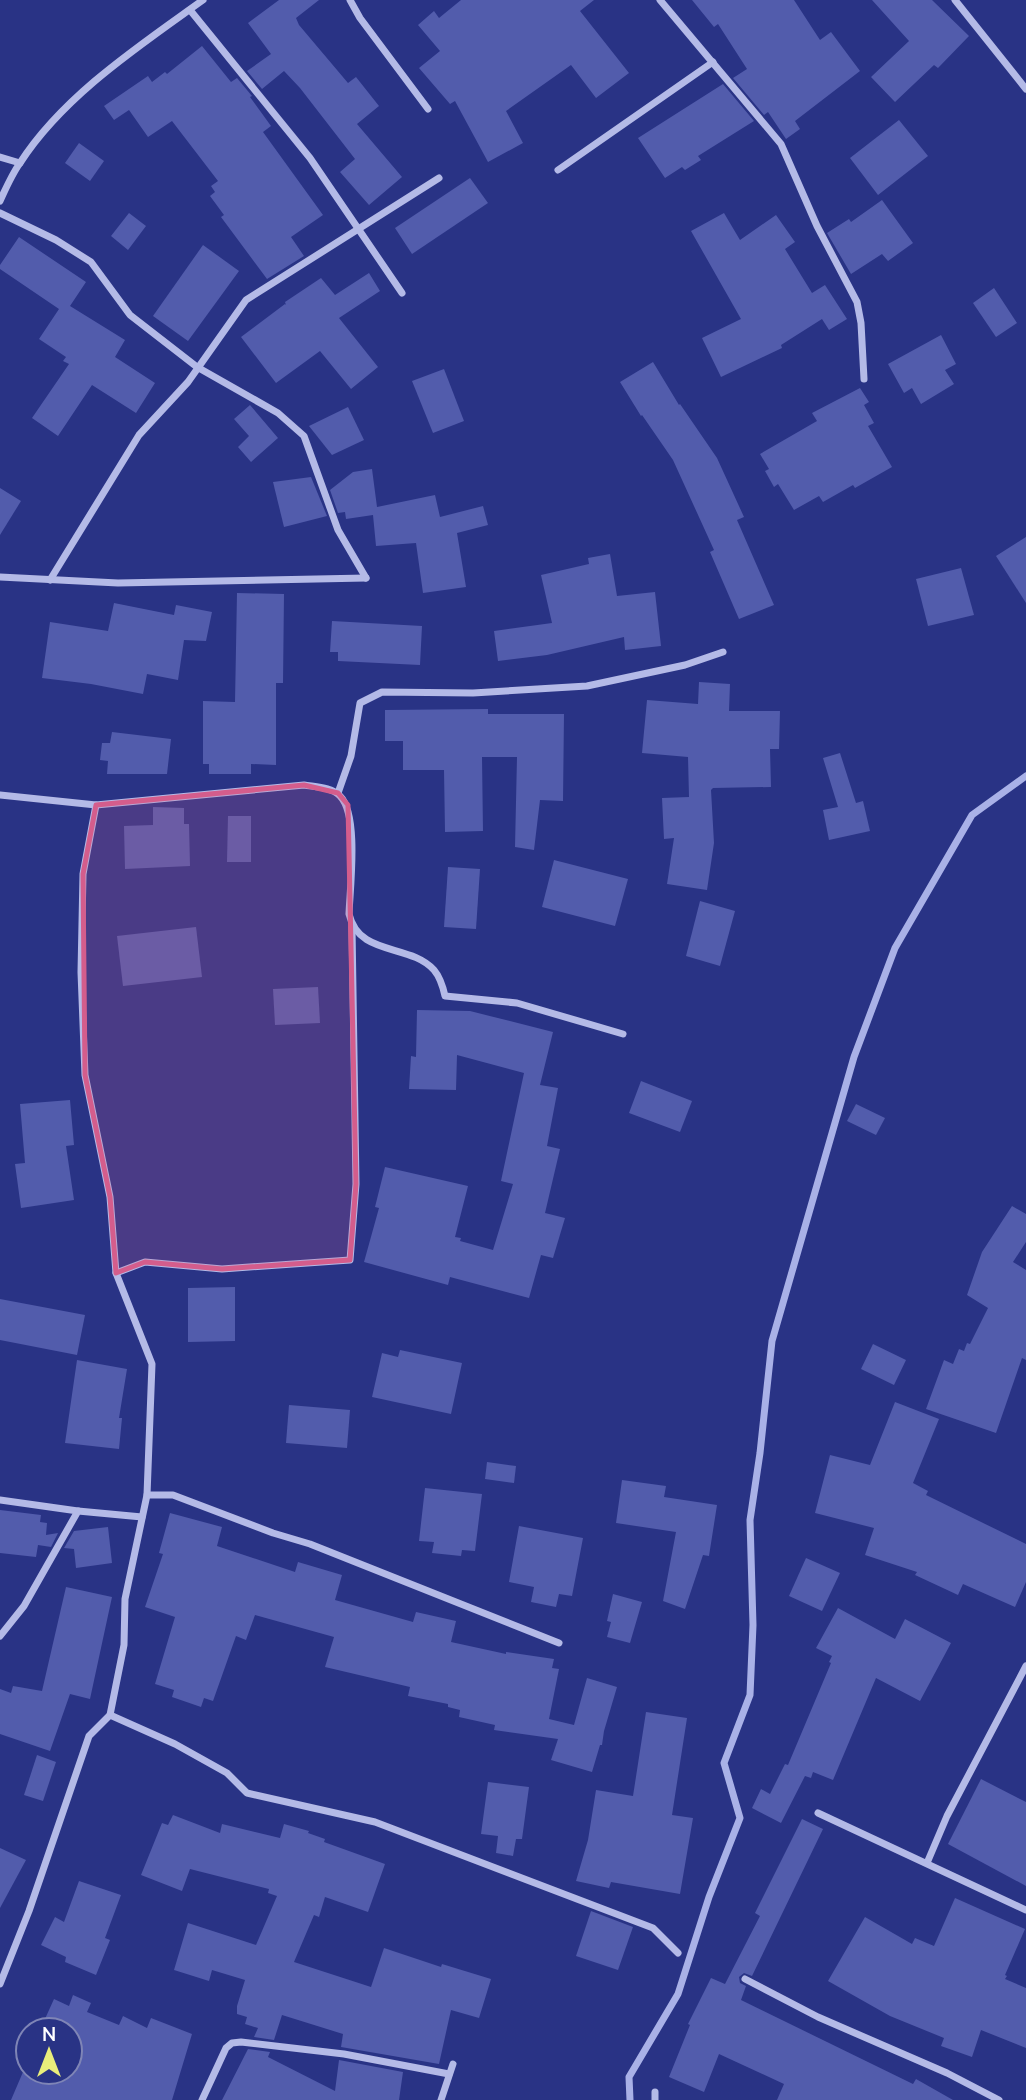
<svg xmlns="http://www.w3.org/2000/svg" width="1026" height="2100" viewBox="0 0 1026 2100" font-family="'Nunito Sans',sans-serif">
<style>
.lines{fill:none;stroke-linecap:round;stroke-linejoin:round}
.stream{stroke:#a9b1e7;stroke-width:7}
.building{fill:#525cac}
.street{stroke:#b4bae7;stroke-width:7}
.marked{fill:#d45d8c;fill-opacity:0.2;stroke:#d45d8c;stroke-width:5;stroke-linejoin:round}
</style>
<rect width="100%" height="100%" fill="#293385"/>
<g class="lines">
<!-- stream -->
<path class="stream" d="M630,2100L629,2077L678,1994L709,1897L740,1818L724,1763L750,1695L753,1625L750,1520L760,1453L772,1341L854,1057L895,948L972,815L1026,776"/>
</g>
<!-- building -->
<g class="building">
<path d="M279,0H319L296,18L299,25L348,83L356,77L379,106L357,124L402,177L369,205L340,172L355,159L300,88L284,71L262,89L247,71L271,54L248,23Z"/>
<path d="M461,0H594L580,11L629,73L596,98L571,65L506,111L523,143L488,162L455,101L450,104L419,68L440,51L418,25L434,11L439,18Z"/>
<path d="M692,0H794L820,40L831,32L860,71L795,121L800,129L786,139L768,112L764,115L733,78L747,69L718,24L714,27Z"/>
<path d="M872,0H932L969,36L938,68L934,65L895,102L871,77L909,41Z"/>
<path d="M202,46L231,82L237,78L252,96L250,97L271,126L263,132L323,215L291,237L304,256L267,279L221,217L224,215L210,196L215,192L211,186L218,181L172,121L148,137L129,110L114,120L104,106L148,76L152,82L165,72L167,74Z"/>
<path d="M723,84L754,121L698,156L701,160L685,170L682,167L665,178L638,138Z"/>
<path d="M899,120L928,156L878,195L850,158Z"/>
<path d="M79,143L104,161L90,181L65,163Z"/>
<path d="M470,178L488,203L412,254L395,228Z"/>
<path d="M882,200L913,243L888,261L882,254L851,274L827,233L849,219L851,222Z"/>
<path d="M129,213L146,226L128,250L111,236Z"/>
<path d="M724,213L740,240L776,215L795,242L785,249L812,293L825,285L847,319L829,330L822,319L781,345L782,348L721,377L702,338L741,319L691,231Z"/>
<path d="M19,237L86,282L70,306L125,340L115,357L155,383L136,413L92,385L58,436L32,418L69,364L63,361L66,357L39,339L59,309L0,269V265Z"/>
<path d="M203,245L239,271L188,341L153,316Z"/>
<path d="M369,273L380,291L339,318L378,367L351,389L320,351L276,383L241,337L285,304L286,305L285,302L321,278L335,295Z"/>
<path d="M994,288L1017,323L996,337L973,303Z"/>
<path d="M941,335L956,364L945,370L954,384L921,404L912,388L904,393L888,364Z"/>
<path d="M653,362L679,405L680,404L717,458L744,517L737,520L774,605L739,619L710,552L714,550L673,460L642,415L641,416L620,382Z"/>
<path d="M444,369L464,421L433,433L412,381Z"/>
<path d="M860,388L869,402L864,405L874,423L868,426L892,467L855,488L853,485L823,502L819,496L794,510L778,484L774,487L765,471L769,469L760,454L817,421L812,413Z"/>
<path d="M250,405L278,438L251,462L238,447L249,436L234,419Z"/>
<path d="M348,407L364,440L332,455L309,426Z"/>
<path d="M372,469L377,507L435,495L440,517L483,506L488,525L457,533L466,587L423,593L416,543L376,546L373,515L346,519L345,512L338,513L330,490L353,472Z"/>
<path d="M311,477L327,516L284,527L273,482Z"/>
<path d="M0,488L21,501L0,535Z"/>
<path d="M1026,537V603L996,556Z"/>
<path d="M610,554L617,596L655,592L661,646L625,650L624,637L547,655L498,661L494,631L552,623L541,575L589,564L588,558Z"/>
<path d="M961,568L974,615L928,626L916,579Z"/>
<path d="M237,593L284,594L283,683H276V765L251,764V774H209V764H203V701L235,702Z"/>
<path d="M114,603L174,615L176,605L212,612L206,641L184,640L178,680L147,674L143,694L91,684L42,678L50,622L108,631Z"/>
<path d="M332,621L422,626L420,665L338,661V652H330Z"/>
<path d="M699,682L730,684L729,711H780L779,749H770L771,787L713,788L711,790L714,843L707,890L667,884L674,838L664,839L662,798L689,797L688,757L642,753L647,700L698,704Z"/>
<path d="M488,709V714H564L563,801L540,800L534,850L515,847L517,757H482L483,831L445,832L444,770H403V741H385V710Z"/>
<path d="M112,732L171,739L167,774H107L108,761L100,760L102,743H110Z"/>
<path d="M840,753L856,803L863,801L870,831L829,840L823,810L838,807L823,758Z"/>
<path d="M153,807L184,808V824H189L190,866L125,869L124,826L153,825Z"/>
<path d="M228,816H251V862H227Z"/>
<path d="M554,860L628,879L615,926L542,907Z"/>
<path d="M448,867L480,869L476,929L444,927Z"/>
<path d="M700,901L735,911L720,966L686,956Z"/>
<path d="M196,927L202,977L123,986L117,936Z"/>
<path d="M318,987L320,1023L275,1025L273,989Z"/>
<path d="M417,1010L470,1011L553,1032L540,1085L558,1088L547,1146L560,1149L545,1213L565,1218L553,1258L541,1255L529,1298L450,1277L448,1285L364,1262L379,1208L375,1207L385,1167L468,1186L455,1237L461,1238L460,1241L493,1250L513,1184L501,1181L524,1073L457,1055L456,1090L409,1089L411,1056L416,1057Z"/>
<path d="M641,1081L692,1101L680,1132L629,1113Z"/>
<path d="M70,1100L74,1145L66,1146L74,1200L21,1208L15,1164L25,1163L20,1104Z"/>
<path d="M856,1104L885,1118L876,1135L847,1121Z"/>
<path d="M1012,1206L1026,1214V1242L1013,1262L1026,1270V1360L1022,1358L996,1433L926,1409L944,1360L953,1364L959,1349L964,1351L967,1343L970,1344L988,1308L967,1295L982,1252Z"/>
<path d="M235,1287V1341L188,1342V1288Z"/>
<path d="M0,1299L85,1315L77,1355L0,1340Z"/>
<path d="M873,1344L906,1360L894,1385L861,1369Z"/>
<path d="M400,1350L462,1363L451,1414L372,1397L382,1353L398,1357Z"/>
<path d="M77,1360L127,1369L119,1418H122L119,1449L65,1443Z"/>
<path d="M895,1402L939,1419L913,1483L928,1491L926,1495L1026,1544V1582L1015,1607L963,1584L958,1595L915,1575L917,1572L865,1555L874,1528L815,1513L830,1455L870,1465Z"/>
<path d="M289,1405L350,1410L347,1448L286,1443Z"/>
<path d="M487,1462L516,1466L514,1483L485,1479Z"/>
<path d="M622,1480L666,1486L664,1497L717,1505L709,1556L703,1555L685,1609L663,1601L676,1532L616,1523Z"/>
<path d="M425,1488L482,1494L475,1551L462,1550L461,1556L432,1553L434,1542L419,1541Z"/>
<path d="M0,1510L41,1515L40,1522L47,1523L46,1535L58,1533L51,1547L38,1545L36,1557L0,1553Z"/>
<path d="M170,1513L222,1527L217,1546L295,1572L298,1562L342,1575L335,1600L413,1622L416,1612L456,1621L451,1642L506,1654V1652L554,1659L552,1668L559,1669L549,1719L574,1725L587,1678L617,1687L604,1731L602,1745H600L592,1772L551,1760L558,1739L494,1730L495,1725L459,1717L460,1710L448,1707V1704L408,1696L410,1687L325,1667L334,1637L255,1615L246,1640L236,1636L213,1701L204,1698L201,1707L172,1697L174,1690L155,1684L175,1617L145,1607L163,1554L159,1553Z"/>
<path d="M519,1526L583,1538L572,1596L559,1594L556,1607L531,1602L534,1587L509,1582Z"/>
<path d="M108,1527L112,1563L76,1568L74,1549L64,1548L74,1531Z"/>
<path d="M806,1558L840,1573L822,1611L789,1596Z"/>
<path d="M66,1587L112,1597L90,1699L70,1694L50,1751L0,1734V1689L11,1693L13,1686L42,1691Z"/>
<path d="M613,1594L642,1602L630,1643L607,1637L611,1622L607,1621Z"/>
<path d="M838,1608L895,1639L905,1619L951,1643L920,1701L876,1678L833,1780L813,1772L811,1778L805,1776L781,1823L752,1808L761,1789L770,1794L785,1764L788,1765L831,1663L829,1662L832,1656L816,1648Z"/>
<path d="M646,1712L687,1718L672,1815L693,1818L680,1894L611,1882L609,1888L576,1881L588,1840L596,1790L633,1796Z"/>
<path d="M37,1755L56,1762L43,1801L24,1795Z"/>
<path d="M981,1779L1026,1802V1886L948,1844Z"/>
<path d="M488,1782L529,1787L522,1839H516L513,1856L496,1853L498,1836L481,1834Z"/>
<path d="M173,1815L220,1833L222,1824L280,1838L284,1824L309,1831L308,1833L325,1839L324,1842L385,1864L368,1912L325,1897L319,1917L314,1915L294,1962L371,1987L384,1948L441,1967L442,1964L491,1979L479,2018L451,2010L439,2064L341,2047L343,2034L282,2015L274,2040L254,2037L258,2028L245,2024L247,2017L237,2014V2006L245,1980L212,1970L209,1981L174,1970L188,1923L256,1945L277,1896L268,1893L269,1889L190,1869L182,1891L141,1875L162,1823L168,1825Z"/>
<path d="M802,1819L823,1829L752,1976L744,1973L739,1977L740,1983L746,1986L741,2000L913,2084L916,2079L953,2100H777L784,2084L719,2054L704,2092L669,2077L690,2025L688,2024L711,1978L725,1984L760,1916L755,1913Z"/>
<path d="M0,1848L26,1860L0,1908Z"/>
<path d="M79,1881L121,1895L105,1938L110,1940L96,1975L65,1962L66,1957L41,1945L55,1917L64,1922Z"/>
<path d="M955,1898L1025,1929L1005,1975L1007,1976L1005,1979L1026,1988V2048L981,2030L972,2057L941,2046L944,2038L890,2016L828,1981L865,1917L912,1944L915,1938L934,1946Z"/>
<path d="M591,1911L633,1927L618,1970L576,1956Z"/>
<path d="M73,1995L91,2003L87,2012L119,2025L123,2016L147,2028L151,2018L192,2034L172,2100H11L23,2072H70V2030H40L54,1999L69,2006Z"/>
<path d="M248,2049L270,2052L268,2057L335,2091L339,2060L403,2072L399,2100H222Z"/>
</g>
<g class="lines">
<!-- street -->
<g class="street">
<path d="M350,0L360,18L428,109"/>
<path d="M660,0L781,144L817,226L857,302L861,323L864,379"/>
<path d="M955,0L1026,89"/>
<path d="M190,10L310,158L402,293"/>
<path d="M0,157L20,163"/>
<path d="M558,170L713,62"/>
<path d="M0,201C6,188 12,174 20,163C63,96 139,46 203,0"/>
<path d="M0,213L56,240L91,262L130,315L197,367L278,413L304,436L338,530L366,578"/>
<path d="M0,577L118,583L366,578"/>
<path d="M50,580L139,435L188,382L246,300L439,178"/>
<path d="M338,793L351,756L360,703L382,692L473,693L587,686L685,665L723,652"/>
<path d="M0,795L96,805L304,785C316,787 332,787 340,796C359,815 350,887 349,914C359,957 410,943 434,970C440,977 443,987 445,996L517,1003L623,1034"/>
<path d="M116,1273L145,1262L222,1269L350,1260L356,1184L352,927"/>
<path d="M147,1495H173L273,1533L310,1544L559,1643"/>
<path d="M0,1500L78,1511"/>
<path d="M0,1636L24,1606L78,1511L142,1517"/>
<path d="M110,1715L175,1744L227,1773L247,1793L375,1822L653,1928L678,1953"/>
<path d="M818,1813L1026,1910"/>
<path d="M927,1863L947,1816L1026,1666"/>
<path d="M745,1979L818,2017L947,2073L999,2100"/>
<path d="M0,1984L29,1911L89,1736L110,1715L124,1645L125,1599L147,1495L152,1364L116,1273L110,1197L85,1075L81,972L83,874L96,805"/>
<path d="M202,2100L226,2048L232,2043L241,2042L344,2054L449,2074"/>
<path d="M441,2100L453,2064"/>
<path d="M655,2100V2092"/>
</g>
</g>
<!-- marked area -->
<path class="marked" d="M304,785L338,793L348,805L356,1184L350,1260L222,1269L145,1262L116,1273L110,1197L85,1075L83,874L96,805Z"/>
<!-- north arrow -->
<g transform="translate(49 2051)"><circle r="33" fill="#293385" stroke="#7f85b6" stroke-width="2"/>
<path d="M0-5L12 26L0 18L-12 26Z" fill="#e9ee7b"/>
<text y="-10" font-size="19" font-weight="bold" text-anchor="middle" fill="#ffffff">N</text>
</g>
</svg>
